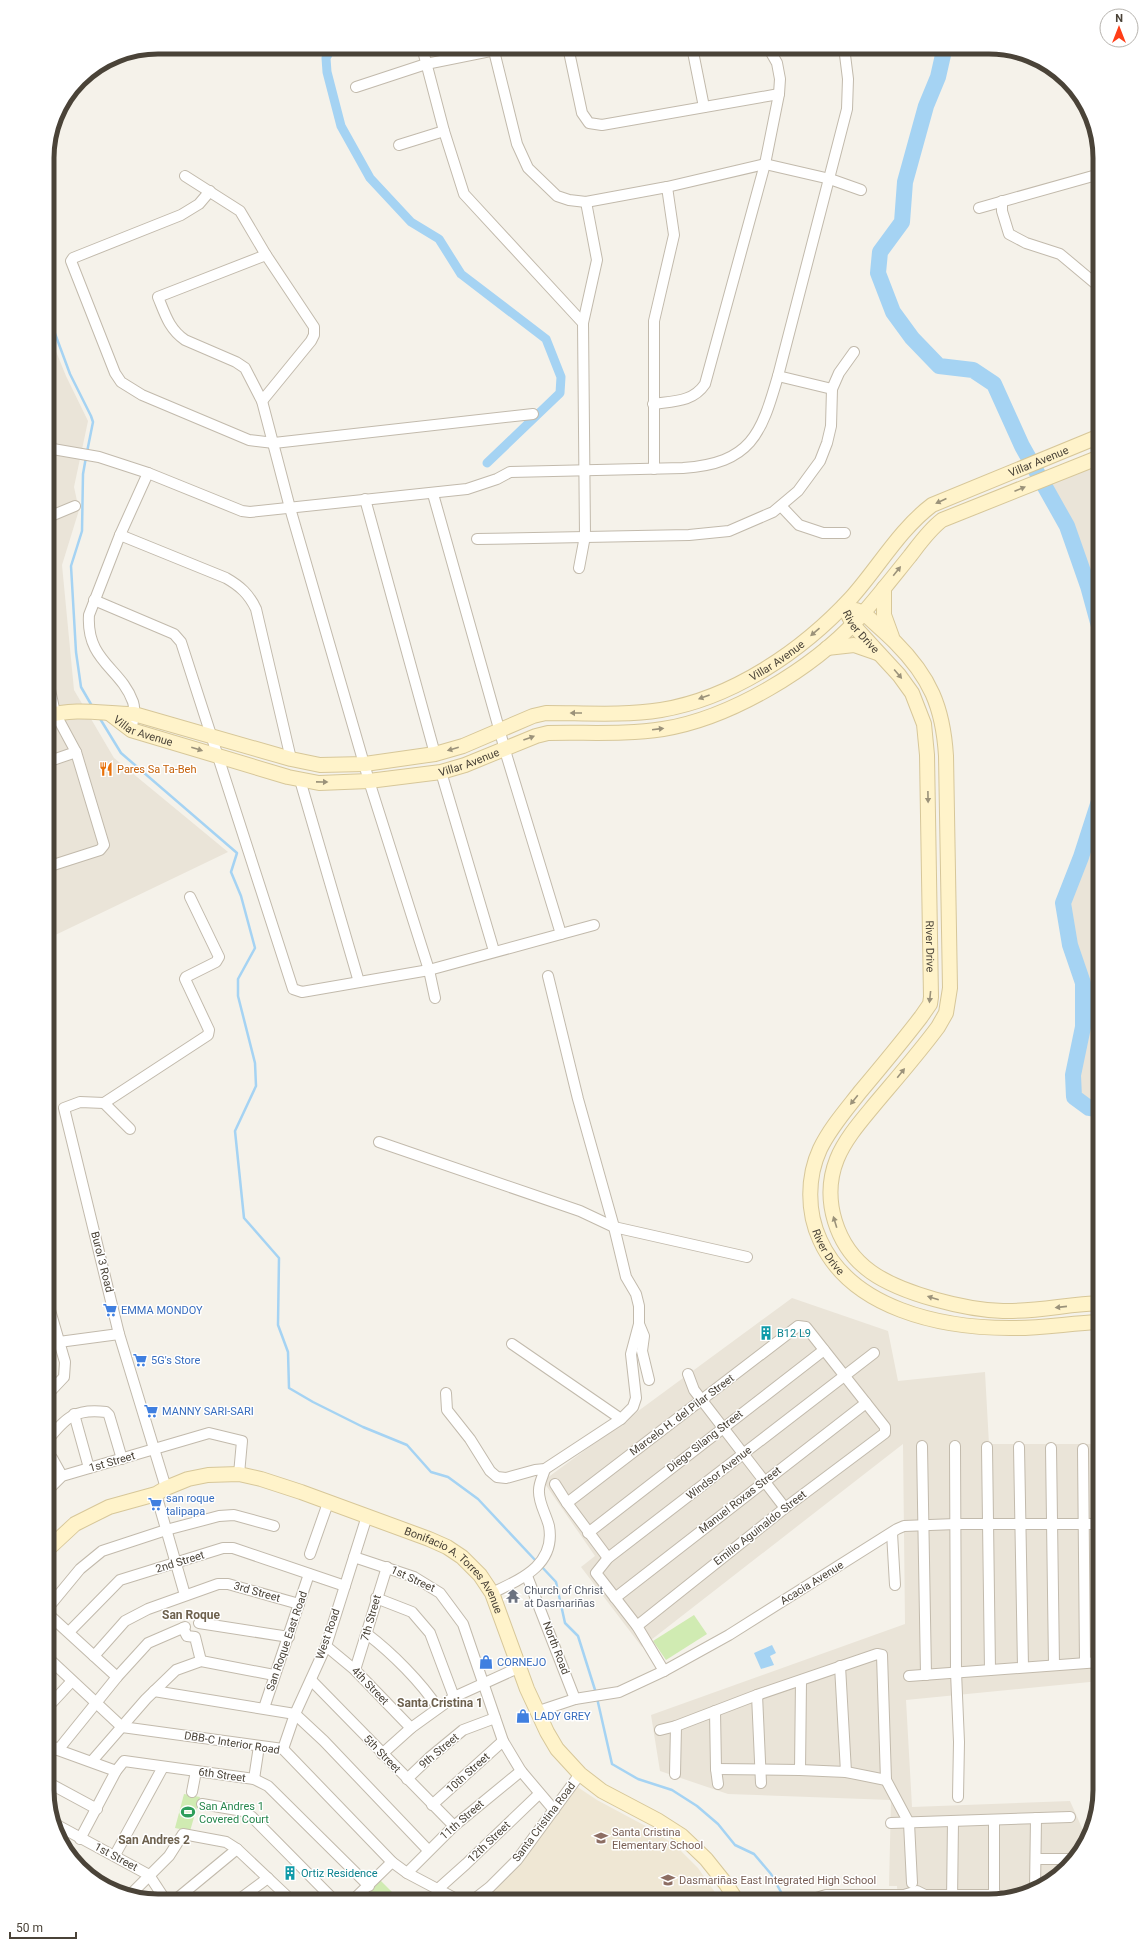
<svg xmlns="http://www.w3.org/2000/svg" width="1147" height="1948" viewBox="0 0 1147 1948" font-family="Roboto,sans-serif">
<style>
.residential{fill:#eae4d8}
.education{fill:#efe7d4}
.green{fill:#d0ebb2}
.water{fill:#a5d3f3}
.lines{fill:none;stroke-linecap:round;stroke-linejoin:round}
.stream{stroke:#a5d3f3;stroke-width:2.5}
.canal{stroke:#a5d3f3;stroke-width:9}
.river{stroke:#a5d3f3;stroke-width:16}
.street-casing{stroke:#c2baac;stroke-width:12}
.secondary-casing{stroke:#d7c799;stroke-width:16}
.street{stroke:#fff;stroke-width:10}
.secondary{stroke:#fff3ca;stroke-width:14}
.oneway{fill:#9b927a}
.labels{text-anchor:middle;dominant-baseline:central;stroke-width:3;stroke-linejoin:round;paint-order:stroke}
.street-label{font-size:11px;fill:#4a4338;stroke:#fff}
.food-label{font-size:11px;fill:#c56008;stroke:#fff;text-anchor:start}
.shop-label{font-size:11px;fill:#366cbe;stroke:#fff;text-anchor:start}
.culture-label{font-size:11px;fill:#0d838f;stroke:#fff;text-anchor:start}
.worship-label{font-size:11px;fill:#5b616d;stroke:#fff;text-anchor:start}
.leisure-label{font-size:11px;fill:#27864d;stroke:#fff;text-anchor:start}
.education-label{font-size:11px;fill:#785e54;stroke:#fff;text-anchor:start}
.neighbourhood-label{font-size:12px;font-weight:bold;fill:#6d614e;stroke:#fff}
.rim{fill:none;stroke:#4a4338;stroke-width:5}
</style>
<rect width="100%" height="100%" fill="#f5f2ea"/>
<!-- residential -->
<g class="residential">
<path d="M47,329L66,376L88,421L74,487L79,510L62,565L74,690L114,758L228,852L47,939Z"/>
<path d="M1100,463V630L1088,586L1067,526L1042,482Z"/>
<path d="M1100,798V1110L1089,1108L1074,1097L1073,1075L1083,1027V983L1070,945L1063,903L1081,857Z"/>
<path d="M792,1298L888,1331L898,1381L985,1372L989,1444H1100V1681L906,1700L912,1807L1070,1801L1086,1837L1081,1852L1038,1890L989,1901H898L897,1886H889L891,1800L728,1794L660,1771L651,1715L905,1624L903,1444L642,1647L581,1567L595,1556L543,1481Z"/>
</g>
<!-- education -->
<path class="education" d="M573,1784L597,1800L653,1830L676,1846L698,1868L721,1901H478Z"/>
<!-- green -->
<g class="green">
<path d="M694,1615L707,1634L666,1660L653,1641Z"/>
<path d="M184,1794L200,1797L190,1831L175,1828Z"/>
<path d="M378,1878L397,1897L393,1901H371L363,1892Z"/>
</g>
<!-- water -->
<path class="water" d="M772,1645L776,1653L770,1656L774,1665L761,1669L754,1653Z"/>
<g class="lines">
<!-- stream -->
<g class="stream">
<path d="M47,312L70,374L91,416L93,422L87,452"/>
<path d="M86,457L83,474L82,531L71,566L76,652L81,687L92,706"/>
<path d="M99,717L121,753L237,853L231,872L241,896L255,948L238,979V996L255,1063L256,1086L235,1131L244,1218L279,1258L278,1325L288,1352L289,1388L313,1402L363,1427L407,1445L431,1472L448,1477L478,1499L536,1561"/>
<path d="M540,1565L556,1582L565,1623L578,1636L596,1693"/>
<path d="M597,1698L612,1764L638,1779L672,1790L697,1806L718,1824L735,1845L754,1854L771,1874L786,1901"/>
</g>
<!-- canal -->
<path class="canal" d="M332,47L326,58L327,72L341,126L370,178L411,222L439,239L461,274L546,339L561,377L560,393L487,463"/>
<!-- river -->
<g class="river">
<path d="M942,47L943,55L938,77L926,106L905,182L902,222L880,252L878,273L893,312L912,338L939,366L973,370L994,384L1022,446L1067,526L1088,586L1100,630"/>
<path d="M1100,1110L1089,1108L1074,1097L1073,1075L1083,1027V983L1070,945L1063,903L1081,857L1100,798"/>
</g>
<defs>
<g id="street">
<path d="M422,47L444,131L464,194L583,323L585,536L579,568"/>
<path d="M568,47L582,113L589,123L602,125L779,94"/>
<path d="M692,47L704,107"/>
<path d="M494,51L517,144L528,168L557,196L569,200L586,202L667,187L765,164L830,179L861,190"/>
<path d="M356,87L426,64L511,47"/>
<path d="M399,145L444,131"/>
<path d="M185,176L240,211L266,255L314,327V335L311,341L262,401"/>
<path d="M210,191L199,204L181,215L73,258L71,261L115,373L121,382L142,395L249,440L274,443L533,414"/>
<path d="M1002,201V211L1009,234L1026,243L1060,254L1097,285L1100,295"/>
<path d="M979,208L1100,174"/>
<path d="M266,255L158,297C165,314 169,329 185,340L236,362L245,368L262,401L290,508L369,781L429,970L435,998"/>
<path d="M583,323L597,260L586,202"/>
<path d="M778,376L832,389"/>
<path d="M653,404C674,401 693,402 705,384L765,164L779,94L780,79L777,63L768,47"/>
<path d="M47,448L99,457L148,473L242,511L250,512L467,489L497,479L510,472L683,468C751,463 761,435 778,376L847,109L848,79L844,47"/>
<path d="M654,469V321L674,235L667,187"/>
<path d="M365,499L435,754"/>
<path d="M781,506L799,525L823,533H845"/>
<path d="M47,525L51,516L75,506"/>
<path d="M120,535L226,578C240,586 249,594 256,609L291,759"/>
<path d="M477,539L689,535L729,531L773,512L798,491L820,461L827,443L831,426L832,389L839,373L854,352"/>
<path d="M94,600L174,634L181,642L293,989L302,992L429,970L561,934L507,757L433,494"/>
<path d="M131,730C133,721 136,711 133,702C121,668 86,661 89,615L120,535L148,473"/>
<path d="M47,762L76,752"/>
<path d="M441,772L494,951"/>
<path d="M300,780L359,982"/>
<path d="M47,867L100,850L104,845L76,752L55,713L47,676"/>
<path d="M561,934L594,925"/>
<path d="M548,976L578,1099L614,1227L626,1277L636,1294L639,1306V1324L644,1336L642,1351L649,1380"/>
<path d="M104,1103L208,1035L209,1030L185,979L186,977L216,962L219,957L190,897"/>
<path d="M130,1129L104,1103L80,1102L64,1108L119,1334L166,1488"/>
<path d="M379,1142L580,1211L614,1227L747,1257"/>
<path d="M59,1342L119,1334"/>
<path d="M512,1344L621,1419"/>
<path d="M688,1374L694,1390L785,1508"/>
<path d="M446,1393L447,1410L470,1439L490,1471L497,1477L506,1478L535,1470L545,1469L621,1419L633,1407L636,1398L631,1354L639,1324"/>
<path d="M47,1395L64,1377L65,1362L47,1300"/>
<path d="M74,1414L89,1468"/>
<path d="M47,1441C65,1418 75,1408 106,1412L109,1415L122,1459"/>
<path d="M922,1446L926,1675"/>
<path d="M955,1446L956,1672L959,1742L958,1797"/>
<path d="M987,1447L990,1670"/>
<path d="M1019,1447L1023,1667"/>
<path d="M1051,1448L1054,1665"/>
<path d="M1083,1449L1085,1663"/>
<path d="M47,1452L52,1458L62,1476"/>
<path d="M555,1484L567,1503L608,1558"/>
<path d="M47,1491L62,1476L209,1433L242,1441L239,1474"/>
<path d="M156,1494L185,1595"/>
<path d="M567,1503L798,1326L806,1327L885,1427V1433L785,1508L637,1626"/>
<path d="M588,1533L824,1350"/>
<path d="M892,1533L895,1585"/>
<path d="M310,1554L328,1503"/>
<path d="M354,1557L414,1577L440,1593L463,1624L503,1741L521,1771L554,1810"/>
<path d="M527,1576L575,1699"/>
<path d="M492,1593C521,1579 556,1565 549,1526C546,1514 538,1502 539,1490C539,1483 543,1476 545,1469"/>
<path d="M376,1598L412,1612L430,1633L454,1697"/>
<path d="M615,1598L866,1403"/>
<path d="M47,1609L80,1569L102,1551L166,1530L219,1516L234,1515L274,1526"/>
<path d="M47,1613L117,1677"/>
<path d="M199,1623L289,1637"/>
<path d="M183,1628L187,1636L195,1637L201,1661"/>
<path d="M69,1632L120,1580L223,1548H233L345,1586"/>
<path d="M367,1634C392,1653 421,1682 438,1708"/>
<path d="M326,1646L355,1670L411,1728"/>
<path d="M94,1656L125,1621L148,1609L218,1584H228L299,1604"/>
<path d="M47,1657L122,1727L283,1749L392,1862L407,1873L460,1901"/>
<path d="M355,1670L387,1567"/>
<path d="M664,1671L637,1626L596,1573L608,1558L874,1353"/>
<path d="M909,1676L1100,1662"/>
<path d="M311,1680L454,1826"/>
<path d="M154,1691L295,1714L324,1741L428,1850"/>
<path d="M757,1695L761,1783"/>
<path d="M47,1708L72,1681"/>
<path d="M264,1708L309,1574"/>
<path d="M539,1711L575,1699L619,1692L664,1671L729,1635L897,1529L904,1526L956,1524H1100"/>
<path d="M715,1711L716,1769L718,1784"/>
<path d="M660,1730L676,1726L757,1695L877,1654L882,1655L886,1780L909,1823L912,1883"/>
<path d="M47,1742L58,1750L116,1771"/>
<path d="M283,1749L295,1714L326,1646L367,1516"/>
<path d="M58,1750L117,1677L148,1643L185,1627"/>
<path d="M382,1754L411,1728L454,1697L520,1667"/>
<path d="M92,1761L146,1699L176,1670L201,1661L274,1675"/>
<path d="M716,1769L800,1770L801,1681"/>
<path d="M800,1770L846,1772L840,1666"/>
<path d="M846,1772L886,1780"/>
<path d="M675,1774L676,1726"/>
<path d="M254,1779L259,1746"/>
<path d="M407,1779L429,1758L463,1730L495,1718"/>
<path d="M47,1782L97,1809"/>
<path d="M192,1792L196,1771"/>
<path d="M202,1804L243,1811L252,1817L335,1901"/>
<path d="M432,1805L503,1741"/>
<path d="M994,1820V1900"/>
<path d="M891,1823L1070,1817"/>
<path d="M55,1824L149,1875L166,1901"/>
<path d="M80,1839L116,1771L124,1761L254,1779L268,1786L369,1886"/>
<path d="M115,1855L163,1767"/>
<path d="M1036,1859H1073"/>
<path d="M407,1873L454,1826L521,1771"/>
<path d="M438,1889L466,1864L539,1794"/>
<path d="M1035,1890L1036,1818"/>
<path d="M131,1894L169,1856L183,1834L226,1842L237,1849L292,1901"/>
<path d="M904,1895C912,1901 916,1900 925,1895H994L1006,1897"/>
<path d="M174,1901L237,1849"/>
<path d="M237,1901L268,1878"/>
<path d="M352,1901L392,1862"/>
<path d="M472,1901L490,1887L517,1860L580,1774"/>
<path d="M807,1901L826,1895H904L917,1891L925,1895"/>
<path d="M952,1901L953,1821"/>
</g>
<g id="secondary">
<path d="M884,588V615L892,637"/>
<path id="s1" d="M844,606L853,625L899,675L912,693L924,724L927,755L931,997L930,1004L921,1017C901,1043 881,1067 860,1092C846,1110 830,1128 820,1149C807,1177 807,1212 820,1240C851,1309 941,1328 1010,1328C1040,1329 1070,1323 1100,1322"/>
<path d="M856,610L864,613C874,623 885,632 895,642C930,677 943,707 946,756L950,988L946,1013L938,1027C918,1054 896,1079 875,1104C861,1121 845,1139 837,1159C821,1199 836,1247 871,1272C902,1294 966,1310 1003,1311C1036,1312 1068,1304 1100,1303"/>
<path d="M827,648L854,645L877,653"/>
<path id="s2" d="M110,714L131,730L288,777L319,783L369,781L441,772L465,765L536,736L548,733C586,732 626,735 663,729C731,718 812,669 858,619C876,599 893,577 910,556C920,543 929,530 942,520L1100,457"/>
<path id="s3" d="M47,716C75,707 105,714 134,714L291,759L320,765L365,764L435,754L463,746L533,716L546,713C584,713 623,716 661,710C733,698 802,651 851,598C878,568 899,530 932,505L1100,436"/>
<path id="s4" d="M47,1550L75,1524L109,1507L156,1494L166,1488L188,1479L208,1475L239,1474L261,1479L301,1492L429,1539L447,1547L462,1557L480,1575L492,1593L527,1689L547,1732L557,1749L580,1774L602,1791L657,1820L682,1836L706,1859L726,1884L737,1901"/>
</g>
</defs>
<!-- street casing -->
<use href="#street" class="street-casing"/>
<!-- secondary casing -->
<use href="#secondary" class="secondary-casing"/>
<!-- street -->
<use href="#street" class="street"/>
<!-- secondary -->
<use href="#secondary" class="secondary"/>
</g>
<!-- one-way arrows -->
<defs><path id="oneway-solid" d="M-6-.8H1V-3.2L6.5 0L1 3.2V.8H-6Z"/></defs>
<g class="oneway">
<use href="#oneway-solid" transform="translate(1020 489) rotate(-22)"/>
<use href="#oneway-solid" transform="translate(941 501) rotate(155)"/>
<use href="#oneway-solid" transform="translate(897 571) rotate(-51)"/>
<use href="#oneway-solid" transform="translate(815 632) rotate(139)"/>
<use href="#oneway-solid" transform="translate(898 674) rotate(50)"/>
<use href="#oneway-solid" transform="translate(704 697) rotate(160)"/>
<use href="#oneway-solid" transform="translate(576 713) rotate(180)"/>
<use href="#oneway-solid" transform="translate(658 729) rotate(-7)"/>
<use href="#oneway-solid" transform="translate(529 738) rotate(-20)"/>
<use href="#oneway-solid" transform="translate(197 749) rotate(17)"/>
<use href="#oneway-solid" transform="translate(453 749) rotate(164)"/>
<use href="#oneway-solid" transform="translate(322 782) rotate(1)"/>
<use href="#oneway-solid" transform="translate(928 797) rotate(89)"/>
<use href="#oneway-solid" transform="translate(930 997) rotate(96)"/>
<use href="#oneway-solid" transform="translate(901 1073) rotate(-51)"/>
<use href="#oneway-solid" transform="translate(854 1100) rotate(129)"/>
<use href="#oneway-solid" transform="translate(835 1222) rotate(-107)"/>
<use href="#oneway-solid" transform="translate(933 1298) rotate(-163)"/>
<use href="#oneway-solid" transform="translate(1061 1307) rotate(174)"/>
</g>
<!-- icons -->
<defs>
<symbol id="restaurant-bare" viewBox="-9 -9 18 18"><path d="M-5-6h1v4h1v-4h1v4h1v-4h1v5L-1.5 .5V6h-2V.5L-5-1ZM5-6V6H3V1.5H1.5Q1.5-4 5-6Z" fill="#e8710a" stroke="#fff" stroke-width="2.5" paint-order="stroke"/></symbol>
<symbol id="supermarket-bare" viewBox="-9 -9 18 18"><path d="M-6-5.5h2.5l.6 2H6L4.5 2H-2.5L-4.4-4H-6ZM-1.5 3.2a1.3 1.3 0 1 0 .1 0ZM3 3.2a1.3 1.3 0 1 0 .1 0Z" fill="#3f7fe0" stroke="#fff" stroke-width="2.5" paint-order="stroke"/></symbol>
<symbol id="building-bare" viewBox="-9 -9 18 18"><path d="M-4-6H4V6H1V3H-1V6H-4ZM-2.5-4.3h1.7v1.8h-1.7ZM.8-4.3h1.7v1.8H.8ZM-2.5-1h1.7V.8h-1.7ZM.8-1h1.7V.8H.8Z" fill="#0f9aa8" stroke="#fff" stroke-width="2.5" paint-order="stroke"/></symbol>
<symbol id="temple-bare" viewBox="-9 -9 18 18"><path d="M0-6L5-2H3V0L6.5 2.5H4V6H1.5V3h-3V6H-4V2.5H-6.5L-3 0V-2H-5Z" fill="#6b7280" stroke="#fff" stroke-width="2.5" paint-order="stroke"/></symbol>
<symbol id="shop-bare" viewBox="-9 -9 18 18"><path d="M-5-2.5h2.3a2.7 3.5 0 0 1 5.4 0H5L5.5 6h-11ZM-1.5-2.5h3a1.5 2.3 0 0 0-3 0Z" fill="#3f7fe0" stroke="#fff" stroke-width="2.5" paint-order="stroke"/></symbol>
<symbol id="stadium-bare" viewBox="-9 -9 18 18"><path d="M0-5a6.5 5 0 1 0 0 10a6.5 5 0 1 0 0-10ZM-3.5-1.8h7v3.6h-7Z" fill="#2e9e5b" stroke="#fff" stroke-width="2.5" paint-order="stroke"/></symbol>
<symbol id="school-bare" viewBox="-9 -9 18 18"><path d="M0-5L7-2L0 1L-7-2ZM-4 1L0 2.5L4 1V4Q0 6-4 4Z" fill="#8d6e63" stroke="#fff" stroke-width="2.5" paint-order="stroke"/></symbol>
</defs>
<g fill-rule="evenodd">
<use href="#restaurant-bare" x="96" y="759" width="20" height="20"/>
<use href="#supermarket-bare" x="100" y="1300" width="20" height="20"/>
<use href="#building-bare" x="756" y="1323" width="20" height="20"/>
<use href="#supermarket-bare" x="130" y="1350" width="20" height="20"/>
<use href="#supermarket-bare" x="141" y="1401" width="20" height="20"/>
<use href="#supermarket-bare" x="145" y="1494" width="20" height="20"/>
<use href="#temple-bare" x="503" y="1586" width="20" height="20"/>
<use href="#shop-bare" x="476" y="1652" width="20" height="20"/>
<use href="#shop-bare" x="513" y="1706" width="20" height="20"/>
<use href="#stadium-bare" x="178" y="1802" width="20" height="20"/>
<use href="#school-bare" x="591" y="1828" width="20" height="20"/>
<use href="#building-bare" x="280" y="1863" width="20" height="20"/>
<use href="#school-bare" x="658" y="1870" width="20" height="20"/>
</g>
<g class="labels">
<!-- street labels -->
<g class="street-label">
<text stroke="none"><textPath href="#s3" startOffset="1093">Villar Avenue</textPath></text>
<text stroke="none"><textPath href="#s1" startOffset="31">River Drive</textPath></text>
<text stroke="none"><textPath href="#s3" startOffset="757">Villar Avenue</textPath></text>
<text stroke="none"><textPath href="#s2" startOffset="38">Villar Avenue</textPath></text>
<text stroke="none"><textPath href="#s2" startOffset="374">Villar Avenue</textPath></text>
<text stroke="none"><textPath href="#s1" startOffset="367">River Drive</textPath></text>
<text stroke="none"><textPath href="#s1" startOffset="715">River Drive</textPath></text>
<text transform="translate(102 1262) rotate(76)">Burol 3 Road</text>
<text transform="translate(682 1415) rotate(-37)">Marcelo H. del Pilar Street</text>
<text transform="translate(705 1441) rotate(-38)">Diego Silang Street</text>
<text transform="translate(112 1462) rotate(-16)">1st Street</text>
<text transform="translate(719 1473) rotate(-38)">Windsor Avenue</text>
<text transform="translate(740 1500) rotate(-38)">Manuel Roxas Street</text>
<text transform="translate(760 1528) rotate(-38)">Emilio Aguinaldo Street</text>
<text transform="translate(180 1562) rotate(-17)">2nd Street</text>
<text stroke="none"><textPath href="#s4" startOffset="453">Bonifacio A. Torres Avenue</textPath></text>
<text transform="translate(413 1579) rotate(25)">1st Street</text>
<text transform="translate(812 1583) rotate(-32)">Acacia Avenue</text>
<text transform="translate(257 1592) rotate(16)">3rd Street</text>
<text transform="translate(371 1618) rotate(-74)">7th Street</text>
<text transform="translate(328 1634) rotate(-71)">West Road</text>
<text transform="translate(287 1641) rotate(-71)">San Roque East Road</text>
<text transform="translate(556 1648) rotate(69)">North Road</text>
<text transform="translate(370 1686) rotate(46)">4th Street</text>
<text transform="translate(232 1743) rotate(9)">DBB-C Interior Road</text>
<text transform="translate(439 1751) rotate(-40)">9th Street</text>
<text transform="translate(382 1754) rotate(46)">5th Street</text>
<text transform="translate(468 1773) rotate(-42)">10th Street</text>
<text transform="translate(222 1775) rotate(8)">6th Street</text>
<text transform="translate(462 1820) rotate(-41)">11th Street</text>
<text transform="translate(544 1822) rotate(-53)">Santa Cristina Road</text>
<text transform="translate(489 1842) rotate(-44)">12th Street</text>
<text transform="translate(116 1857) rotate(28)">1st Street</text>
</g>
<!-- food labels -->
<g class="food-label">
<text x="117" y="769">Pares Sa Ta-Beh</text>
</g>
<!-- shop labels -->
<g class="shop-label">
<text x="121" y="1310">EMMA MONDOY</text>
<text x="151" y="1360">5G's Store</text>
<text x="162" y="1411">MANNY SARI-SARI</text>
<text x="166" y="1498">san roque<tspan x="166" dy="13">talipapa</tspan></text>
<text x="497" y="1662">CORNEJO</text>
<text x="534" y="1716">LADY GREY</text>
</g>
<!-- culture labels -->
<g class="culture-label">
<text x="777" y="1333">B12 L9</text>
<text x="301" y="1873">Ortiz Residence</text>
</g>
<!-- worship labels -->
<g class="worship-label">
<text x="524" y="1590">Church of Christ<tspan x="524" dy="13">at Dasmariñas</tspan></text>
</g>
<!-- leisure labels -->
<g class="leisure-label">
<text x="199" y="1806">San Andres 1<tspan x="199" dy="13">Covered Court</tspan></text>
</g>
<!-- education labels -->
<g class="education-label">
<text x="612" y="1832">Santa Cristina<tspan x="612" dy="13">Elementary School</tspan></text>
<text x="679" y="1880">Dasmariñas East Integrated High School</text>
</g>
<!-- neighbourhood labels -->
<g class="neighbourhood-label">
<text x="191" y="1615">San Roque</text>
<text x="440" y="1703">Santa Cristina 1</text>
<text x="154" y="1840">San Andres 2</text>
</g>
</g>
<!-- crop -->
<path d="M0 0H1147V1948H0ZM158 54H989A104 104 0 0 1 1093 158V1790A104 104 0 0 1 989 1894H158A104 104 0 0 1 54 1790V158A104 104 0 0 1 158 54Z" fill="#fff" fill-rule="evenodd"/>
<path class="rim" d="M158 54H989A104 104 0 0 1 1093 158V1790A104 104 0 0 1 989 1894H158A104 104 0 0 1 54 1790V158A104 104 0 0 1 158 54Z"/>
<!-- north arrow -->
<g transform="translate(1119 28)"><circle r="19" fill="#ffffff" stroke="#b7b4af"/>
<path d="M0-3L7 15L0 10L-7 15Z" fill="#ff3d17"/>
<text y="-6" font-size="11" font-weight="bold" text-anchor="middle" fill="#4a4338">N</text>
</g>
<!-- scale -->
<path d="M10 1932v6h66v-6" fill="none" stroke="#4a4338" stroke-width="2"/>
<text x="16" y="1932" font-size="12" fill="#4a4338" stroke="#ffffff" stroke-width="3" paint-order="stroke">50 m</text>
</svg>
